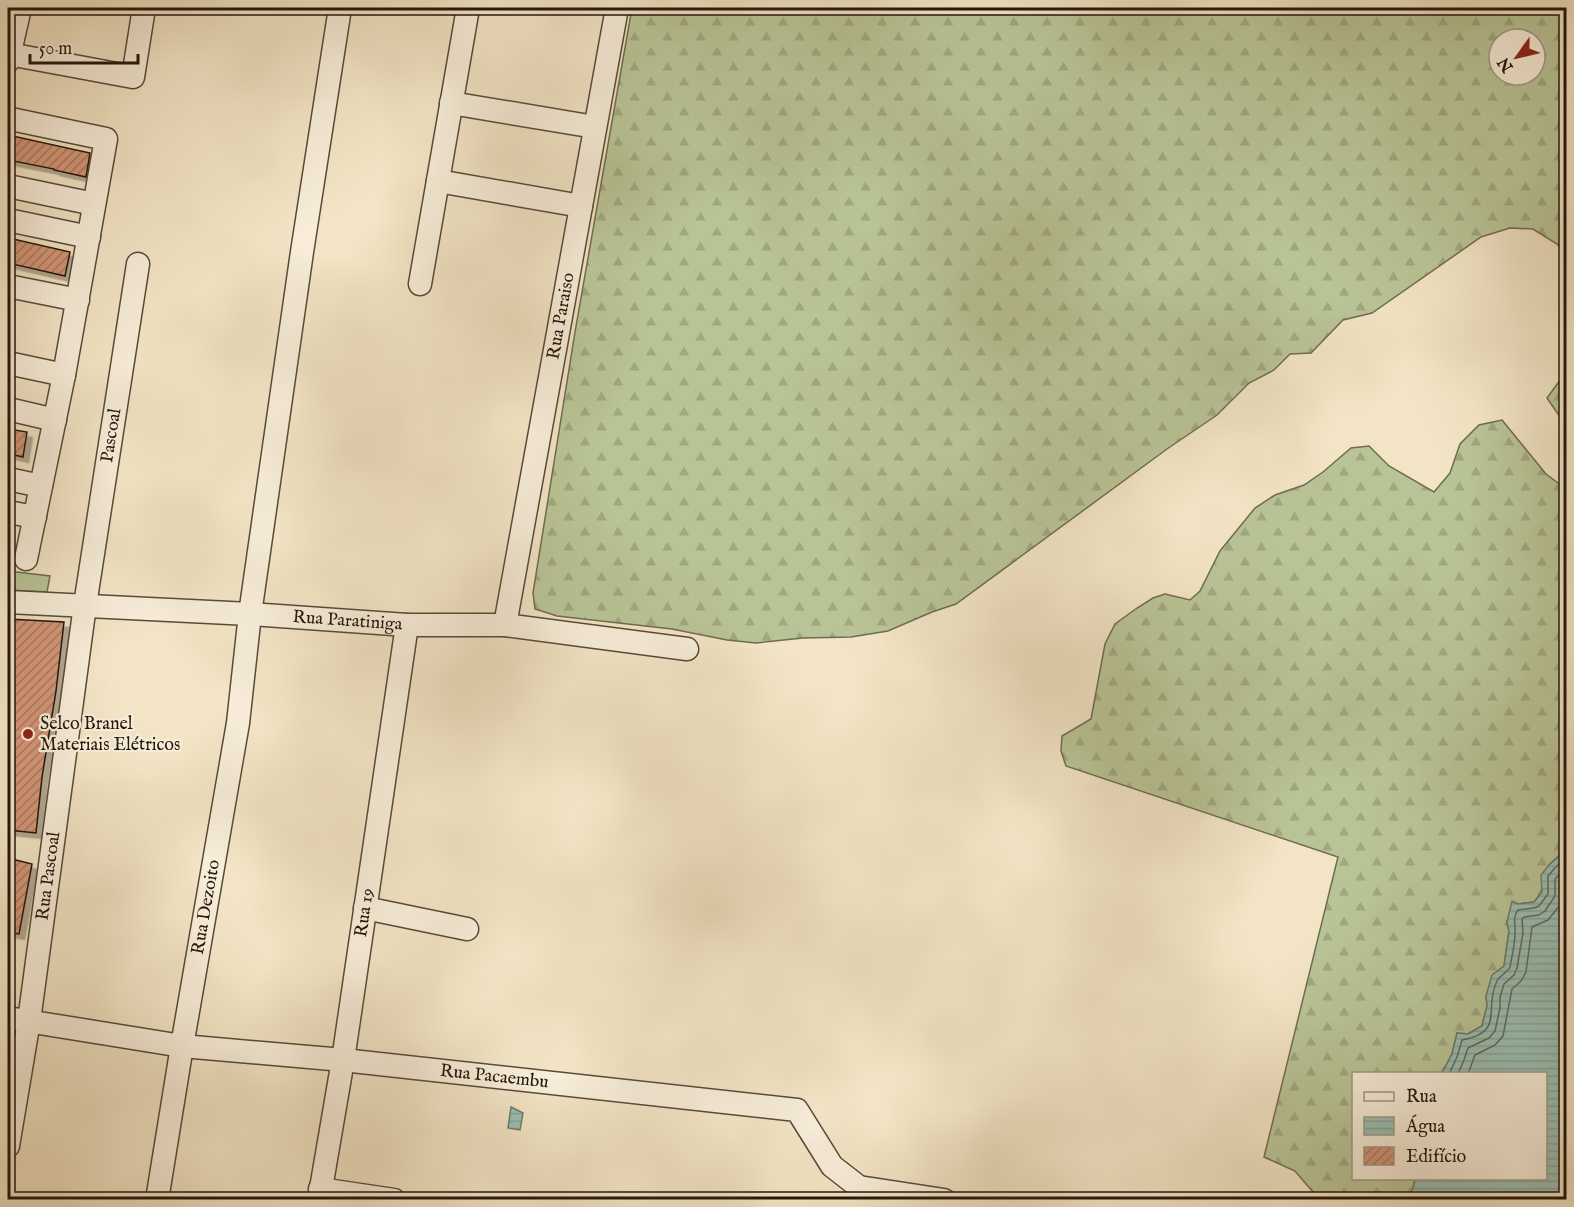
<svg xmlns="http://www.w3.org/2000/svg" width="1574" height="1207" viewBox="0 0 1574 1207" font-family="'IM FELL English',serif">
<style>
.grass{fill:#b9c496;stroke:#6e6d51;stroke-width:1.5}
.forest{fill:url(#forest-firs);stroke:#6e6d51;stroke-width:1.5;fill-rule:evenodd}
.water{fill:url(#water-rules);stroke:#6b7b70;stroke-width:1.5}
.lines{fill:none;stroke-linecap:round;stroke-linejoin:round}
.shore{stroke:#5f6a5f;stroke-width:1.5}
.building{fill:url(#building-hatch);stroke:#23160c;stroke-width:1.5;filter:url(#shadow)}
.minor-casing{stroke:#574a3a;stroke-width:25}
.minor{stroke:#f7edd9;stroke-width:22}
.poi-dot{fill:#8f2418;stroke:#f7edd9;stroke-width:2}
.labels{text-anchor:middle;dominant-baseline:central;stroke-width:4.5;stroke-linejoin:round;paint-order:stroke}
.street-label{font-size:18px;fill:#23160c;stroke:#f7edd9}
.poi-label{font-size:18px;fill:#23160c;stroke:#f7edd9;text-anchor:start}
</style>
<defs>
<pattern id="forest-firs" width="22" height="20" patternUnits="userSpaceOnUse" patternTransform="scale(1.5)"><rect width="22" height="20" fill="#b9c496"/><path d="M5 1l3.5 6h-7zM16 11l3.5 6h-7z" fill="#9fa880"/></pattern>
<pattern id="water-rules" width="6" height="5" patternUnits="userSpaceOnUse" patternTransform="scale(1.5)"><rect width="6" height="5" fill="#9bbfb2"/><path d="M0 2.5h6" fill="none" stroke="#85a398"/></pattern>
<pattern id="building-hatch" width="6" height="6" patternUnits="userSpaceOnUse" patternTransform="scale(1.5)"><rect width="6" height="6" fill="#d29577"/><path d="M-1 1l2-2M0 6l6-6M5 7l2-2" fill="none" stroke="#aa7960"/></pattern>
<filter id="shadow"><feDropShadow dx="5.5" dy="5.5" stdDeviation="0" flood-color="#0004"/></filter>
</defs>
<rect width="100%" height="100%" fill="#f2e4c5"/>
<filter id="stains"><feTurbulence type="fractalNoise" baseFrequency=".00333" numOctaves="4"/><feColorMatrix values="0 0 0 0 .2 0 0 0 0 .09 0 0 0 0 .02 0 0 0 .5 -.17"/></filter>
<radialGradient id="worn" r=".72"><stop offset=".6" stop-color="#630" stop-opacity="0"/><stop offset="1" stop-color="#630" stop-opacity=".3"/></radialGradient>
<!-- grass -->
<path class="grass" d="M8,571L50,576L47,592L8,590Z"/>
<!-- forest -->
<g class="forest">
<path d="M632,8H1566V255L1557,244L1533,229L1510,228L1481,237L1372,313L1343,320L1311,353L1290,354L1274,370L1249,383L1217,415L1167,449L956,604L932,612L888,631L851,637L803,638L756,643L727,640L672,629L557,616L535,609L533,593L575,332ZM1499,39H1535V75H1499Z"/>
<path d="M1560,380L1566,381V423L1558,414L1547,398Z"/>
<path d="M1502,420L1546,474L1566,489V842L1563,852L1549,865L1542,892L1534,902L1518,904L1513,902L1507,922L1509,931L1504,966L1486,996L1487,1006L1482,1026L1468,1034L1457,1033L1452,1054L1442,1073L1354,1074V1178L1415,1179L1413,1188L1407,1199H1313V1192L1295,1171L1264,1157L1338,857L1066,766L1061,751L1062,736L1091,719L1105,644L1115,624L1137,608L1153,598L1165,594L1190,600L1200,591L1220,551L1255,508L1275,495L1304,485L1323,472L1351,448L1369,446L1389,466L1434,492L1450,473L1460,444L1479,425Z"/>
</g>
<!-- water -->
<g class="water">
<path d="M1566,842V1199H1407L1413,1188L1415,1179L1546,1178V1074L1442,1073L1452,1054L1457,1033L1468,1034L1482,1026L1487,1006L1486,996L1492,975L1504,966L1509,931L1507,922L1512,901L1518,904L1534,902L1542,892L1541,875L1549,865L1563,852Z"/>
<path d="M511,1107L523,1113L520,1130L508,1128Z"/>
</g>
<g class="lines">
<!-- shore -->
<g class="shore">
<path d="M1449,1074L1457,1057L1462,1040C1506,1032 1483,1009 1497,981C1500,975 1507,973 1510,967C1512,956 1515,944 1515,933C1516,924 1512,918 1518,910L1534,908L1539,906L1548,894V876L1554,869L1566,857"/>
<path d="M1458,1074L1464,1060L1468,1048L1489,1038L1495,1031L1500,1008V997L1504,984L1514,975L1517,968L1523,933L1522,919L1524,917L1539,915L1545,911L1555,896V879L1566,867"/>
<path d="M1468,1074L1475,1055L1495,1045L1503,1036L1512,989L1521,981L1526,972L1532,927L1548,920L1560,905L1564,896V882L1566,879"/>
</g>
</g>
<!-- building -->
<g class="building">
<path d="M8,135L90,153L86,177L54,170V169L8,160Z"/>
<path d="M13,239L70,252L65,276L8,263V240L12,241Z"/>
<path d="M8,430L14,432L15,430L27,432L23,457L10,454V452H8Z"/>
<path d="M8,619L64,622L56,691L42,777L36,833L8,830Z"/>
<path d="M8,858L32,864L19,934L8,932Z"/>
</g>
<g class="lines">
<defs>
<g id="minor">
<path d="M9,54L133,77L144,8"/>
<path d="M8,61L20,8"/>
<path d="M451,103L595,127"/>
<path d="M11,119L106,139L64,375"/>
<path d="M438,181L581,206"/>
<path d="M8,186L94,204"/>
<path d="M8,220L89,237"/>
<path d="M420,284L468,8"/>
<path d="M8,286L78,300"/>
<path d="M8,363L64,375L26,559"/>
<path d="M8,409L55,420"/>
<path d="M8,479L41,486"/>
<path d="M8,512L35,517"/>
<path id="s1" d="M8,602L250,614L407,625H505L687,649"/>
<path id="s2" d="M505,625L617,8"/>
<path d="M365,908L467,929"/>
<path id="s3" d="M8,1018L182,1046L343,1060L797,1110L832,1166L859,1187L944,1200"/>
<path id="s4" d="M8,1146L29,1021L85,605L138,264"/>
<path d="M320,1189L394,1200"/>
<path id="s5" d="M157,1200L182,1046L238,723L250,614L302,252L340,8"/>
<path id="s6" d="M319,1200L343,1060L407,625"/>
</g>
</defs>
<!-- minor casing -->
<use href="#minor" class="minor-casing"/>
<!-- minor -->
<use href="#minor" class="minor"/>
</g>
<!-- markers -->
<circle class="poi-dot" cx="28" cy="734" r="6"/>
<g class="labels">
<!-- street labels -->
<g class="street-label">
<text stroke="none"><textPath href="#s2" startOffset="314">Rua Paraiso</textPath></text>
<text stroke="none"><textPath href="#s4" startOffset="718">Pascoal</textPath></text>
<text stroke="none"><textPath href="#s1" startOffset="340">Rua Paratiniga</textPath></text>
<text stroke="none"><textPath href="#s4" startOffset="273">Rua Pascoal</textPath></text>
<text stroke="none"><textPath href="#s5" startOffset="297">Rua Dezoito</textPath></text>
<text stroke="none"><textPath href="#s6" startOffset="291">Rua 19</textPath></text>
<text stroke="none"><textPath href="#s3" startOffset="490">Rua Pacaembu</textPath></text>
</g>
<!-- poi labels -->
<g class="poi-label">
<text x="40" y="724">Selco Branel<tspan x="40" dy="21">Materiais Elétricos</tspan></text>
</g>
</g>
<!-- margin -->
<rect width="1574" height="1207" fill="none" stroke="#f2e4c5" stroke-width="30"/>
<rect x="9" y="9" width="1556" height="1189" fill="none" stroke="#23160c" stroke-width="3"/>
<rect x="15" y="15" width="1544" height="1177" fill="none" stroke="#23160c" stroke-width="1.5"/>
<!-- legend -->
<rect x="1352" y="1072" width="195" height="108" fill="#f7edd9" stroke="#a29787" stroke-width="1.5"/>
<rect x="1364" y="1092" width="30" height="9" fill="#f7edd9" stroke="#a29787" stroke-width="1.5"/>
<text x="1406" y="1102" font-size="18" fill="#23160c">Rua</text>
<rect x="1364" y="1117" width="30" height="18" fill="url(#water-rules)" stroke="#a29787" stroke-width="1.5"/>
<text x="1406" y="1132" font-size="18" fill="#23160c">Água</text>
<rect x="1364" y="1147" width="30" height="18" fill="url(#building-hatch)" stroke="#a29787" stroke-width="1.5"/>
<text x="1406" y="1162" font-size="18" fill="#23160c">Edifício</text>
<!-- north arrow -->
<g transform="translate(1517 57) rotate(236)"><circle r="28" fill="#f7edd9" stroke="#a29787" stroke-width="1.5"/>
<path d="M0-4.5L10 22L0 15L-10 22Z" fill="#8f2418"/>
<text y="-9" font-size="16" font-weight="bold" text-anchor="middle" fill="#23160c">N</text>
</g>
<!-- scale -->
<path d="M30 54v9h108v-9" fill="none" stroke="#23160c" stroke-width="3"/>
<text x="39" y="54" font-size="18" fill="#23160c" stroke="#f7edd9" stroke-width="4.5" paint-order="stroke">50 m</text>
<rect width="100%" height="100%" filter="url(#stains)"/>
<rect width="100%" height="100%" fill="url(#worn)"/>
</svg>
